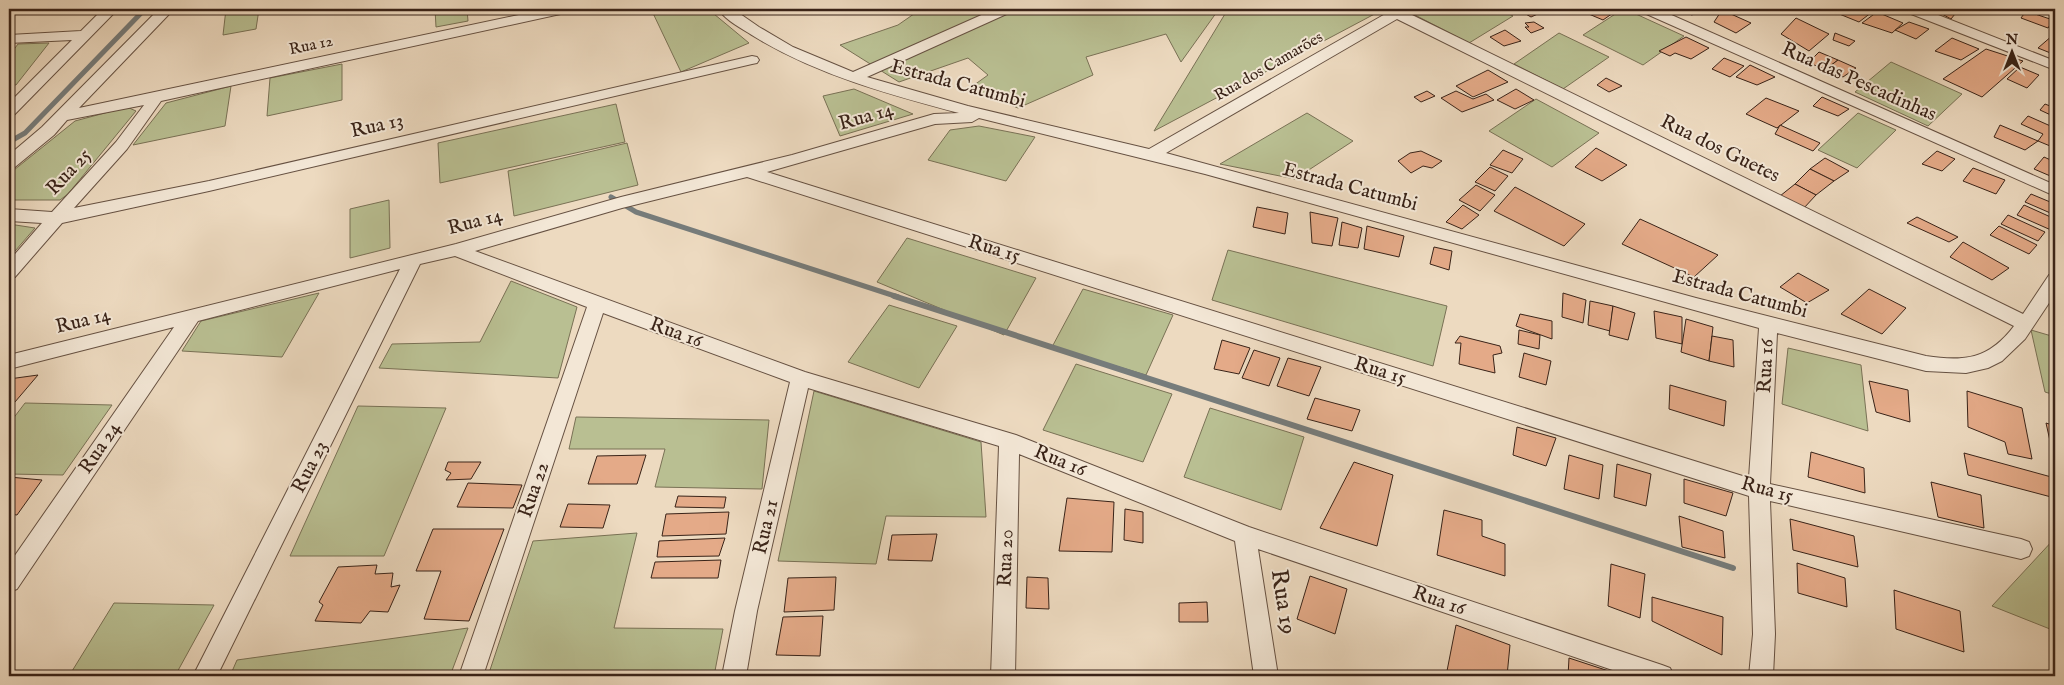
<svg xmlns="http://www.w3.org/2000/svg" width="2064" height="685" viewBox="0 0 2064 685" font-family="'IM FELL English',serif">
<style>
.green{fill:#b9bf92;stroke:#797155}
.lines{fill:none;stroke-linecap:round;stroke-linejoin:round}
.stream-far1{stroke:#767c7b;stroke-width:5}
.stream{stroke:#767c7b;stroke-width:6}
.building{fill:#e4aa88;stroke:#392318}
.minor-casing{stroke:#665142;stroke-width:2}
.minor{fill:#f3e7d6;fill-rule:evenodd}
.labels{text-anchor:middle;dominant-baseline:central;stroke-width:4;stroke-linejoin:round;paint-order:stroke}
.far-street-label{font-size:16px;fill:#392318;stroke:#f3e7d6}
.street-label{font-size:20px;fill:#392318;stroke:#f3e7d6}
.near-street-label{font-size:24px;fill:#392318;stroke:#f3e7d6}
</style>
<rect width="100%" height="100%" fill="#eddac0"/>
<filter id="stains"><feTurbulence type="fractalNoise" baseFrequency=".004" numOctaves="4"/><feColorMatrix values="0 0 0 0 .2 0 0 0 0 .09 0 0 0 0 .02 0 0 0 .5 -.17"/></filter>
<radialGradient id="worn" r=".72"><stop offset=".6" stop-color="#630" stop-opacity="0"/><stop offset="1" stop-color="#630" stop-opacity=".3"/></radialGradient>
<!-- green -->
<g class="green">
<path d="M226,9H259L256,29L223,35Z"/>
<path d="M435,9H467L468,21L436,27Z"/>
<path d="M651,9H708L749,43L681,72Z"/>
<path d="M921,9L954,12L968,9H1219L1181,62L1166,34L1086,57L1093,75L1018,108L970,88L988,75L968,58L899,82L840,45L898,25Z"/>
<path d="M1228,9H1384L1154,131Z"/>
<path d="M1425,9H1499L1513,16L1469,43L1415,15Z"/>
<path d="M1623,9H1625L1684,36L1643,65L1583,35Z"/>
<path d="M1559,33L1609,57L1563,89L1514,64Z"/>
<path d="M49,43L16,85H9V56L18,44Z"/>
<path d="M1891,62L1962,94L1928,126L1855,92Z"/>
<path d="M342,64V100L267,116L270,78Z"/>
<path d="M231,86L225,126L133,145L166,103Z"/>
<path d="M854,89L913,114L840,136L823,96Z"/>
<path d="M1536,99L1599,133L1552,167L1489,131Z"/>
<path d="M616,104L625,142L440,183L438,143Z"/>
<path d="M127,107L136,111L68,194L60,200H9V174L75,121Z"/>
<path d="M1307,113L1353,141L1295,179L1220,164Z"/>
<path d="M1858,113L1896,130L1857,168L1818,150Z"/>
<path d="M979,126L1035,137L1006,181L928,160L950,130Z"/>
<path d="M627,143L638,185L514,216L508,171Z"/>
<path d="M389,200L390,248L350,258V209Z"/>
<path d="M9,224L35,228L9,258Z"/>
<path d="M907,238L1036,278L1004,335L877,282Z"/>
<path d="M1228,250L1447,306L1433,366L1212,300Z"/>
<path d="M511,281L577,307L558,378L379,368L392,344L480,342Z"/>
<path d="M1083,289L1173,315L1146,375L1052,347Z"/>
<path d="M319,293L282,357L182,351L201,321Z"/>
<path d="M889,305L957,326L919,388L848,362Z"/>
<path d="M2031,330L2055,337V395L2045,392Z"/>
<path d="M1788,348L1861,365L1868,431L1782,404Z"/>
<path d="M1076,364L1172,394L1143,462L1043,430Z"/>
<path d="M814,391L981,442L986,517L886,516L876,564L778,561Z"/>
<path d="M25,403L112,405L63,475L9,474V424Z"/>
<path d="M358,406L446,408L384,556H290Z"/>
<path d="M1210,408L1304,437L1281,510L1184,477Z"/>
<path d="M576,417L769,420L762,489L655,487L665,449H569Z"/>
<path d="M637,533L614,628L723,629L714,676H488L533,541Z"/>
<path d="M2055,538V631L1992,606Z"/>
<path d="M114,603L214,605L175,676H69Z"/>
<path d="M468,628L450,676H230L237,660Z"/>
</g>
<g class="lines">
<!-- stream-far1 -->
<g class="stream-far1">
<path d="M9,142L25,133L145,9"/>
<path d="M611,197L636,212L898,297"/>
</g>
<!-- stream -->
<path class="stream" d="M894,296L1733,568"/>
</g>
<!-- building -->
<g class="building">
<path d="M1517,9H1532L1540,13L1531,17Z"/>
<path d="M1577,9H1613L1616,11L1603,20Z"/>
<path d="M1677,9H1701L1692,15Z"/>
<path d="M1827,9H1876L1859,22Z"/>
<path d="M1933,9H1959L1951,19Z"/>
<path d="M1722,10L1751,23L1736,33L1714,22Z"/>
<path d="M2026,11L2053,20L2048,28L2021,18Z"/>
<path d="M1877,12L1903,23L1892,33L1862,23Z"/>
<path d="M1796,18L1829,34L1809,51L1781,34Z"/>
<path d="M1534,22L1544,28L1531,33L1525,27H1529L1525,23Z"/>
<path d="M1909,22L1929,29L1916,39L1895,30Z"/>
<path d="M1505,30L1521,41L1504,46L1490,37Z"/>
<path d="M1835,33L1855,41L1849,46L1833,40Z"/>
<path d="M2053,35L2055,36V52L2053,54L2038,48Z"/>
<path d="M1686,37L1709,48L1691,59L1675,53L1670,56L1659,51Z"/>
<path d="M1952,38L1979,49L1961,60L1935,51Z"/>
<path d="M1986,49L2023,61L1982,97L1943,79Z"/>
<path d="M1819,52L1838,60L1826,69L1808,63Z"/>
<path d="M1724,58L1744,66L1730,77L1712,69Z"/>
<path d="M1838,60L1856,68L1843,77L1826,69Z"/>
<path d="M1750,65L1775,77L1757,85L1736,77Z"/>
<path d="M2020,67L2039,75L2027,88L2007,79Z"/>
<path d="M1488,70L1508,82L1473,97L1456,86Z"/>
<path d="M1606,78L1622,86L1609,92L1597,85Z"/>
<path d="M1516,89L1534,100L1515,109L1497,100Z"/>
<path d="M1427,91L1435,96L1421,102L1414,97Z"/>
<path d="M1456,91L1473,99L1486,94L1494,100L1462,112L1441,98Z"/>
<path d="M1822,97L1849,109L1838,116L1813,106Z"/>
<path d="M1766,98L1799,111L1777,128L1746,114Z"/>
<path d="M2045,104L2055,108V117L2040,110Z"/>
<path d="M2028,116L2055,128V148L2038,141L2043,134L2021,124Z"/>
<path d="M1780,125L1820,143L1813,151L1775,134Z"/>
<path d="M2000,125L2038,141L2025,150L1994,137Z"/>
<path d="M1596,148L1627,165L1602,181L1575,167Z"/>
<path d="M1503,150L1523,159L1512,173L1490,165Z"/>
<path d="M1421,151L1442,161L1432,168L1423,166L1411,173L1398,161L1410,153Z"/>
<path d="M1937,151L1955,159L1942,171L1922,164Z"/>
<path d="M2044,157L2055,162V178L2034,169Z"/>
<path d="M1825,158L1849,171L1834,181L1810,169Z"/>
<path d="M1490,167L1508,176L1495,191L1475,182Z"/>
<path d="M1973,168L2005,180L1996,194L1963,181Z"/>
<path d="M1810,169L1834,181L1816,195L1795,184Z"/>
<path d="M1795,184L1816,195L1803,209L1780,196Z"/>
<path d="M1476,185L1495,195L1480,211L1459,200Z"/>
<path d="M1515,187L1585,224L1564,246L1494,211Z"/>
<path d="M2031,194L2055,204V215L2025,202Z"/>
<path d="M1463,205L1479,215L1462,229L1446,222Z"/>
<path d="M2024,205L2055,219V225L2051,230L2017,215Z"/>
<path d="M1257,207L1288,213L1285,234L1253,227Z"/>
<path d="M1310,212L1338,218L1332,246L1312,243Z"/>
<path d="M2008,215L2045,232L2038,241L2001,224Z"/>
<path d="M1917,217L1958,237L1949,242L1907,223Z"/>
<path d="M1640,219L1651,224L1718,255L1694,277L1622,244Z"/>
<path d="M1342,222L1362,228L1358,248L1339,245Z"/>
<path d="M1367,226L1404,236L1399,257L1364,249Z"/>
<path d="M1999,226L2037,245L2029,254L1990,235Z"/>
<path d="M1963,242L2009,268L1992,280L1950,257Z"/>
<path d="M1434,247L1452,251L1449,270L1430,264Z"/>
<path d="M1798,273L1829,290L1807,303L1780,287Z"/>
<path d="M1869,289L1906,308L1882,334L1841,314Z"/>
<path d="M1563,293L1586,300L1583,323L1562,317Z"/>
<path d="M1590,301L1613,306L1610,331L1588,325Z"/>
<path d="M1613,306L1635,313L1628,340L1609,335Z"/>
<path d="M1654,311L1682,317V344L1656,338Z"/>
<path d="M1520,314L1552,321V339L1516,326Z"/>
<path d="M1686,319L1713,327L1709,361L1681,352Z"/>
<path d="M1519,330L1540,335L1539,349L1518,344Z"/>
<path d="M1460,336L1500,346L1502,353L1493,355L1495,373L1459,364L1461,343H1455Z"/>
<path d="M1712,336L1733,340L1734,367L1709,361Z"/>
<path d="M1222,340L1250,348L1239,374L1214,369Z"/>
<path d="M1254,350L1280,358L1269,386L1242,378Z"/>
<path d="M1524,353L1551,361L1546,385L1519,377Z"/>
<path d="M1288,358L1321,367L1309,396L1277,386Z"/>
<path d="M38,375L9,409V379Z"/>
<path d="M1869,381L1908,390L1910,422L1876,412Z"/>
<path d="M1670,385L1726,401L1724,426L1669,409Z"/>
<path d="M1967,391L2022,408L2032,459L2008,454L2005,442L1968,427Z"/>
<path d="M1315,398L1360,410L1352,431L1307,419Z"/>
<path d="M2046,423L2055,426V451L2052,450Z"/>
<path d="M1517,427L1556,438L1546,466L1513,455Z"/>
<path d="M1811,452L1864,468L1865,493L1808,477Z"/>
<path d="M1964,453L2055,478V498L1968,475Z"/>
<path d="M646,455L637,484H588L597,456Z"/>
<path d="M1569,455L1603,465L1599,499L1564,489Z"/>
<path d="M448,462H481L471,479L446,480L451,473L445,470Z"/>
<path d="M1354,462L1393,475L1377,546L1320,528Z"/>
<path d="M1617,464L1651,474L1646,506L1614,497Z"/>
<path d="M9,477L42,480L17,515L9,514Z"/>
<path d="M1684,479L1733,493L1726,516L1684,503Z"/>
<path d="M1931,482L1981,495L1984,528L1938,517Z"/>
<path d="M468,483L522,485L513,508L457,507Z"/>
<path d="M678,496L726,497L724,508L675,507Z"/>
<path d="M1067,498L1114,502L1112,552L1059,551Z"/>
<path d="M568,504L610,505L603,528L560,527Z"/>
<path d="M1125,509L1143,512V543L1124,540Z"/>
<path d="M1444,510L1482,520V536L1505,544V576L1437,555Z"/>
<path d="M729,512L726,534L662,536L666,514Z"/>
<path d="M1679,516L1723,531L1725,558L1682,547Z"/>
<path d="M1790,519L1854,536L1858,567L1793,550Z"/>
<path d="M433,529H504L469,621L424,619L441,571H416Z"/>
<path d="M937,534L932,561L888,560L892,535Z"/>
<path d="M725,538L719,556L657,557L659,541Z"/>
<path d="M721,560L718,578H651L655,562Z"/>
<path d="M1797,563L1845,578L1847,607L1798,593Z"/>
<path d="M1611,564L1645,574L1640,618L1608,606Z"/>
<path d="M377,565L375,574L393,573L391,587L400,585L388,612L370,611L361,623L315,621L323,605L319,602L338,567Z"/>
<path d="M1310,576L1347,589L1335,634L1297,619Z"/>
<path d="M836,577L834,610L784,612L788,578Z"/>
<path d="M1027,577L1048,578L1049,609L1026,608Z"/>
<path d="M1894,590L1960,611L1964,652L1896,629Z"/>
<path d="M1652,597L1723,617L1722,655L1652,621Z"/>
<path d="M1207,602L1208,622H1179V603Z"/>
<path d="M823,616L820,656L776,655L783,617Z"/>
<path d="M1456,625L1510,645L1507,676H1446Z"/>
<path d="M1569,658L1624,676H1568Z"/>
</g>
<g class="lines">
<defs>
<g id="minor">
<path d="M103,9H118L14,115L9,117V103L72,40L9,43V35L81,31Z"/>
<path d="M159,9H174L79,108L547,9H572L565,13L161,101L127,149L74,208L209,181L752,56L757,57L759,60L757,63L752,64L209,191L62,223L15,277L9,279V261L42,223L9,221V209L52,212L116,142L144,105L67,120L54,135L15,167L9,168V155L42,127Z"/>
<path d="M718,9H733L759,27L793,47L853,72L995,9H1013L1011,12L867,77L968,106L1149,149L1394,9H1411L1408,13L2023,314L2049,275L2055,274V294L2025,339L2002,361L1988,368L1966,373L1926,371L1777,333L1770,484L2021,539L2029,542L2032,549L2029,556L2021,559L1770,501L1775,634L1773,676H1749L1753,634L1749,496L747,177L622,208L475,251L805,372L1016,435L1249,527L1662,665L1670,668L1674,676H1630L1258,549L1278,676H1254L1235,541L1019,454L1015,676H991L999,446L808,388L757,611L746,676H722L735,611L790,382L603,313L483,676H459L587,307L455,256L420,264L217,676H193L400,269L198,321L17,589L9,592V564L174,327L9,369V355L456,244L621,197L792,155L934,114L959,113C888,94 818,75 755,37C743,29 726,21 718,9ZM1397,19L2014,326C1989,359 1965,362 1926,356L1696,298L1166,153ZM979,118L1205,174L1759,328L1749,478L767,172L935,124L972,122Z"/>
<path d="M1640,9H1658L2055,185V196L1642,12Z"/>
<path d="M1904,9H1923L2055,61V70L1906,12Z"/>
</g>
</defs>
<!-- minor casing -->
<use href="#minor" class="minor-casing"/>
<!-- minor -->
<use href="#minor" class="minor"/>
</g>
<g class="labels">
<!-- far-street labels -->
<g class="far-street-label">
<text transform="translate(311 46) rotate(-12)">Rua 12</text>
<text transform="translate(1269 67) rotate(-30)">Rua dos Camarões</text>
</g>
<!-- street labels -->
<g class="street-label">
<text transform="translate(1859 82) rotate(24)">Rua das Pescadinhas</text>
<text transform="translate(958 84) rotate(15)">Estrada Catumbi</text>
<text transform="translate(866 117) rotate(-16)">Rua 14</text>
<text transform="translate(377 126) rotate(-13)">Rua 13</text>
<text transform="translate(1720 149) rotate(26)">Rua dos Guetes</text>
<text transform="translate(69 172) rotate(-47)">Rua 25</text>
<text transform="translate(1350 187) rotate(15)">Estrada Catumbi</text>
<text transform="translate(475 222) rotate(-15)">Rua 14</text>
<text transform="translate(994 249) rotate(17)">Rua 15</text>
<text transform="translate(1740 294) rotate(15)">Estrada Catumbi</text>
<text transform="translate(83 321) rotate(-14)">Rua 14</text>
<text transform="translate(676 333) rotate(20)">Rua 16</text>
<text transform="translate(1766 366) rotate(-87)">Rua 16</text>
<text transform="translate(1380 371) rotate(17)">Rua 15</text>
<text transform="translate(100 448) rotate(-56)">Rua 24</text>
<text transform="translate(1060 461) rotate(22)">Rua 16</text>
<text transform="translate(310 467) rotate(-63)">Rua 23</text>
<text transform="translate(534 490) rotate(-71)">Rua 22</text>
<text transform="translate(1767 490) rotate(15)">Rua 15</text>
<text transform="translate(766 527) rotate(-77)">Rua 21</text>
<text transform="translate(1006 558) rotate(-88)">Rua 20</text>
<text transform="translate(1439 601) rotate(19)">Rua 16</text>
</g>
<!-- near-street labels -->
<g class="near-street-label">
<text transform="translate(1283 602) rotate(81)">Rua 19</text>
</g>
</g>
<!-- margin -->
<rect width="2064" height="685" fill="none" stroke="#eddac0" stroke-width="30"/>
<rect x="10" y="10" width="2044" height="665" fill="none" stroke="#392318" stroke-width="2.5"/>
<rect x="15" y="15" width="2034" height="655" fill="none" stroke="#392318"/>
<!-- north arrow -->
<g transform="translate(2012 52)" stroke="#f3e7d6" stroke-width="4" paint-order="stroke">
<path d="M0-4L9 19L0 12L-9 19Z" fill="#392318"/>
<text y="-8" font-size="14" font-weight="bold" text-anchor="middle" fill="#392318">N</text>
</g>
<rect width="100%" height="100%" filter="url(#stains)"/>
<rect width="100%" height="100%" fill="url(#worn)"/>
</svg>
